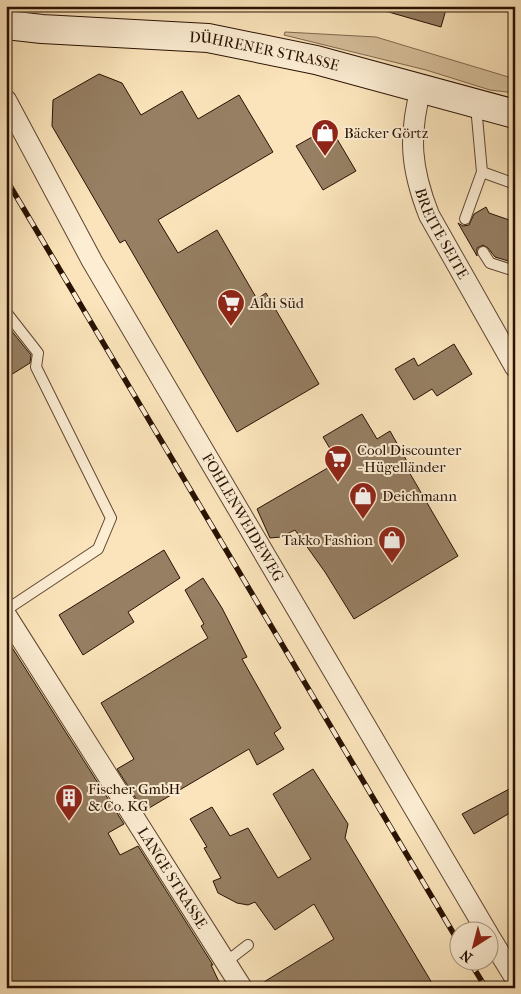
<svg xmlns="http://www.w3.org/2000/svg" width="521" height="994" viewBox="0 0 521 994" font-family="'IM FELL French Canon',serif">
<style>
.green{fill:#d7c09c;stroke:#806950}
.building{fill:#967f63;stroke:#291203}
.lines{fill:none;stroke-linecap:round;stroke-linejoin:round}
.service-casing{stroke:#5e4631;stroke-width:12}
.minor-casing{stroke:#5e4631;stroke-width:22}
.secondary-casing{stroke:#291203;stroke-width:30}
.service{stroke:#fcedd3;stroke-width:10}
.minor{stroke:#fcedd3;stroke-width:20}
.secondary{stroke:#fcedd3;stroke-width:28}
.rail-casing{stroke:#291203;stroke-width:5.5}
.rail{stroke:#fcedd3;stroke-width:4;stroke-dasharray:11;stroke-linecap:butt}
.labels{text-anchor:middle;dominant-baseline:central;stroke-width:4;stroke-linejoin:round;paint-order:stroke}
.street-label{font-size:15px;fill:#291203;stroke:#fcedd3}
.poi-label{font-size:15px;fill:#291203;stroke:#fcedd3;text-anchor:start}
</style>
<rect width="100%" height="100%" fill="#fbe4bb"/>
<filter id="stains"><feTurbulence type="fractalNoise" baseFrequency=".004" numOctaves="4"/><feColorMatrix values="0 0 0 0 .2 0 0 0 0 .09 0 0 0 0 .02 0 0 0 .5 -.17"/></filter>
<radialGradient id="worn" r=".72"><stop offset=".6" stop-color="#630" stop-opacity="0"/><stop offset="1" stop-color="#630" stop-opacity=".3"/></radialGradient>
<!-- green -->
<path class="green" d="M285,32L376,37L515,79V93L490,90L426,70L284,35Z"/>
<!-- building -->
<g class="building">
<path d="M386,6H447L441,27L385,11Z"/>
<path d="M99,74L122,83L141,115L182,91L198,119L239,95L273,152L158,220L178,253L217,230L257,299L266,293L319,384L237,432L125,240L120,243L52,126L53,100Z"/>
<path d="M330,127L356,171L323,190L296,146Z"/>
<path d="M486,207L489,213L515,222V263L495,257L488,248L483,245L477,248V256L458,223L463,226L469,225L474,214Z"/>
<path d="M6,324L31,355L30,363L6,378Z"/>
<path d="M454,344L472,374L437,396L432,389L414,400L395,369L414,358L418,366Z"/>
<path d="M362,414L377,439L390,431L408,463L405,465L458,556L354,619L325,572L295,530L281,537L270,538L257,509L338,462L323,437Z"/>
<path d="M164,550L180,578L128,612L134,622L83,655L59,615Z"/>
<path d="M203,578L222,608L247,657L242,659L281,728L274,733L284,749L257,765L249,749L144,811L117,769L134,759L101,703L208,638L201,626L204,624L185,590Z"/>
<path d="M6,638L124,824L108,833L120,855L138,846L213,965H211L222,988H6Z"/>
<path d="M313,769L348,824L345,838L435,988H254L334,939L314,904L275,930L255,902L248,905L237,903L218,893L213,881L221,878L204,848L207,847L190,819L212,807L230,836L248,828L278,878L311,859L273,794Z"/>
<path d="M515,786V810L474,834L462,814Z"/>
</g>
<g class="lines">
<defs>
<g id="service">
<path d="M476,106L482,172L515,184"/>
<path d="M465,219L482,172"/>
<path d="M483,252L490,263L515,271"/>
<path d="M6,312L38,353L36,367L111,518L98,549L6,610"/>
<path d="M226,962L248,945"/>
</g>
<g id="minor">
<path id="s1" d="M421,88C408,137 411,169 429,215L515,367"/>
<path id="s2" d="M6,100L92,261L487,932"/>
<path id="s3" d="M6,615L242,988"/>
<path d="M488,934L515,978"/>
</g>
<g id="secondary">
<path id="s4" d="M6,25L42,29L208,38L316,60L515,114"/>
</g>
</defs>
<!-- service casing -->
<use href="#service" class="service-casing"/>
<!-- minor casing -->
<use href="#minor" class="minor-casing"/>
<!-- secondary casing -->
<use href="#secondary" class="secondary-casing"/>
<!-- service -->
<use href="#service" class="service"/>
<!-- minor -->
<use href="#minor" class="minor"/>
<!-- secondary -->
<use href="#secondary" class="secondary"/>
<defs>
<g id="rail">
<path d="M6,179L458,941"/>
<path d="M470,962L486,988"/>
</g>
</defs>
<!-- rail casing -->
<use href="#rail" class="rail-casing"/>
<!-- rail -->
<use href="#rail" class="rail"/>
</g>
<!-- icons -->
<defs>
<symbol id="shop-pin" viewBox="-11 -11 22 30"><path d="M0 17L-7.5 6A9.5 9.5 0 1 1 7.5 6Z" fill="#8f2418" stroke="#fcedd3"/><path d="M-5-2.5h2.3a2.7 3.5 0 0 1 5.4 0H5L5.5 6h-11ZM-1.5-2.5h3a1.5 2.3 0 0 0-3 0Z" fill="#fff"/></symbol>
<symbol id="supermarket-pin" viewBox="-11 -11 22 30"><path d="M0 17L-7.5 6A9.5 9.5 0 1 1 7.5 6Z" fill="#8f2418" stroke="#fcedd3"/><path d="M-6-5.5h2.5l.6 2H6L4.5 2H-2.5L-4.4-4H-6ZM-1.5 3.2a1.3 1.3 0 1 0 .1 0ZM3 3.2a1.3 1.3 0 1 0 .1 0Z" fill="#fff"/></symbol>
<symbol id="building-pin" viewBox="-11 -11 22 30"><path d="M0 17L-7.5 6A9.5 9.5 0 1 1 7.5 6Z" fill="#8f2418" stroke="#fcedd3"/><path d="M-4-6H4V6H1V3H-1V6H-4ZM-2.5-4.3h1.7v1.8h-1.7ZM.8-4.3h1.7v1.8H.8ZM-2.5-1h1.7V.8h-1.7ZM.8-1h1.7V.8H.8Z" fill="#fff"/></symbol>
</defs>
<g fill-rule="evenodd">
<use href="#shop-pin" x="309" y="117" width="32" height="43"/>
<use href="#supermarket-pin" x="215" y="287" width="32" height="43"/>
<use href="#supermarket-pin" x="322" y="443" width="32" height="43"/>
<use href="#shop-pin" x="347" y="480" width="32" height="43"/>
<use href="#shop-pin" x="376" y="524" width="32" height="43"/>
<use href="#building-pin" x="53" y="782" width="32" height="43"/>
</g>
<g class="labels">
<!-- street labels -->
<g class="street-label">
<text stroke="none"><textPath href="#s4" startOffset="260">DÜHRENER STRASSE</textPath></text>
<text stroke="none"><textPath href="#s1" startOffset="152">BREITE SEITE</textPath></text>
<text stroke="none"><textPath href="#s2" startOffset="480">FOHLENWEIDEWEG</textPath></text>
<text stroke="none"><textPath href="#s3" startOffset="311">LANGE STRASSE</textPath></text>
</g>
<!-- poi labels -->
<g class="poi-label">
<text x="344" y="133">Bäcker Görtz</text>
<text x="250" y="303">Aldi Süd</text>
<text x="357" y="450">Cool Discounter<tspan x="357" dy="17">- Hügelländer</tspan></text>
<text x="382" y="496">Deichmann</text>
<text x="373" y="540" text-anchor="end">Takko Fashion</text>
<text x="88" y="789">Fischer GmbH<tspan x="88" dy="17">&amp; Co. KG</tspan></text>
</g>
</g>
<!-- margin -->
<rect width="521" height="994" fill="none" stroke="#fbe4bb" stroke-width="25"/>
<rect x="8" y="8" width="506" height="979" fill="none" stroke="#291203" stroke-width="2.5"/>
<rect x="12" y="12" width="496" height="969" fill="none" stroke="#291203"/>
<!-- north arrow -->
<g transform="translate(474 946) rotate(216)"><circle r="24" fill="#fcedd3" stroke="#a89580"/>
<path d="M0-4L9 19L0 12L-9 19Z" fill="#8f2418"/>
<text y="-8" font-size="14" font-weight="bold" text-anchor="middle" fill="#291203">N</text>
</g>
<rect width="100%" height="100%" filter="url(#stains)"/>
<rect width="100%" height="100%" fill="url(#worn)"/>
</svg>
